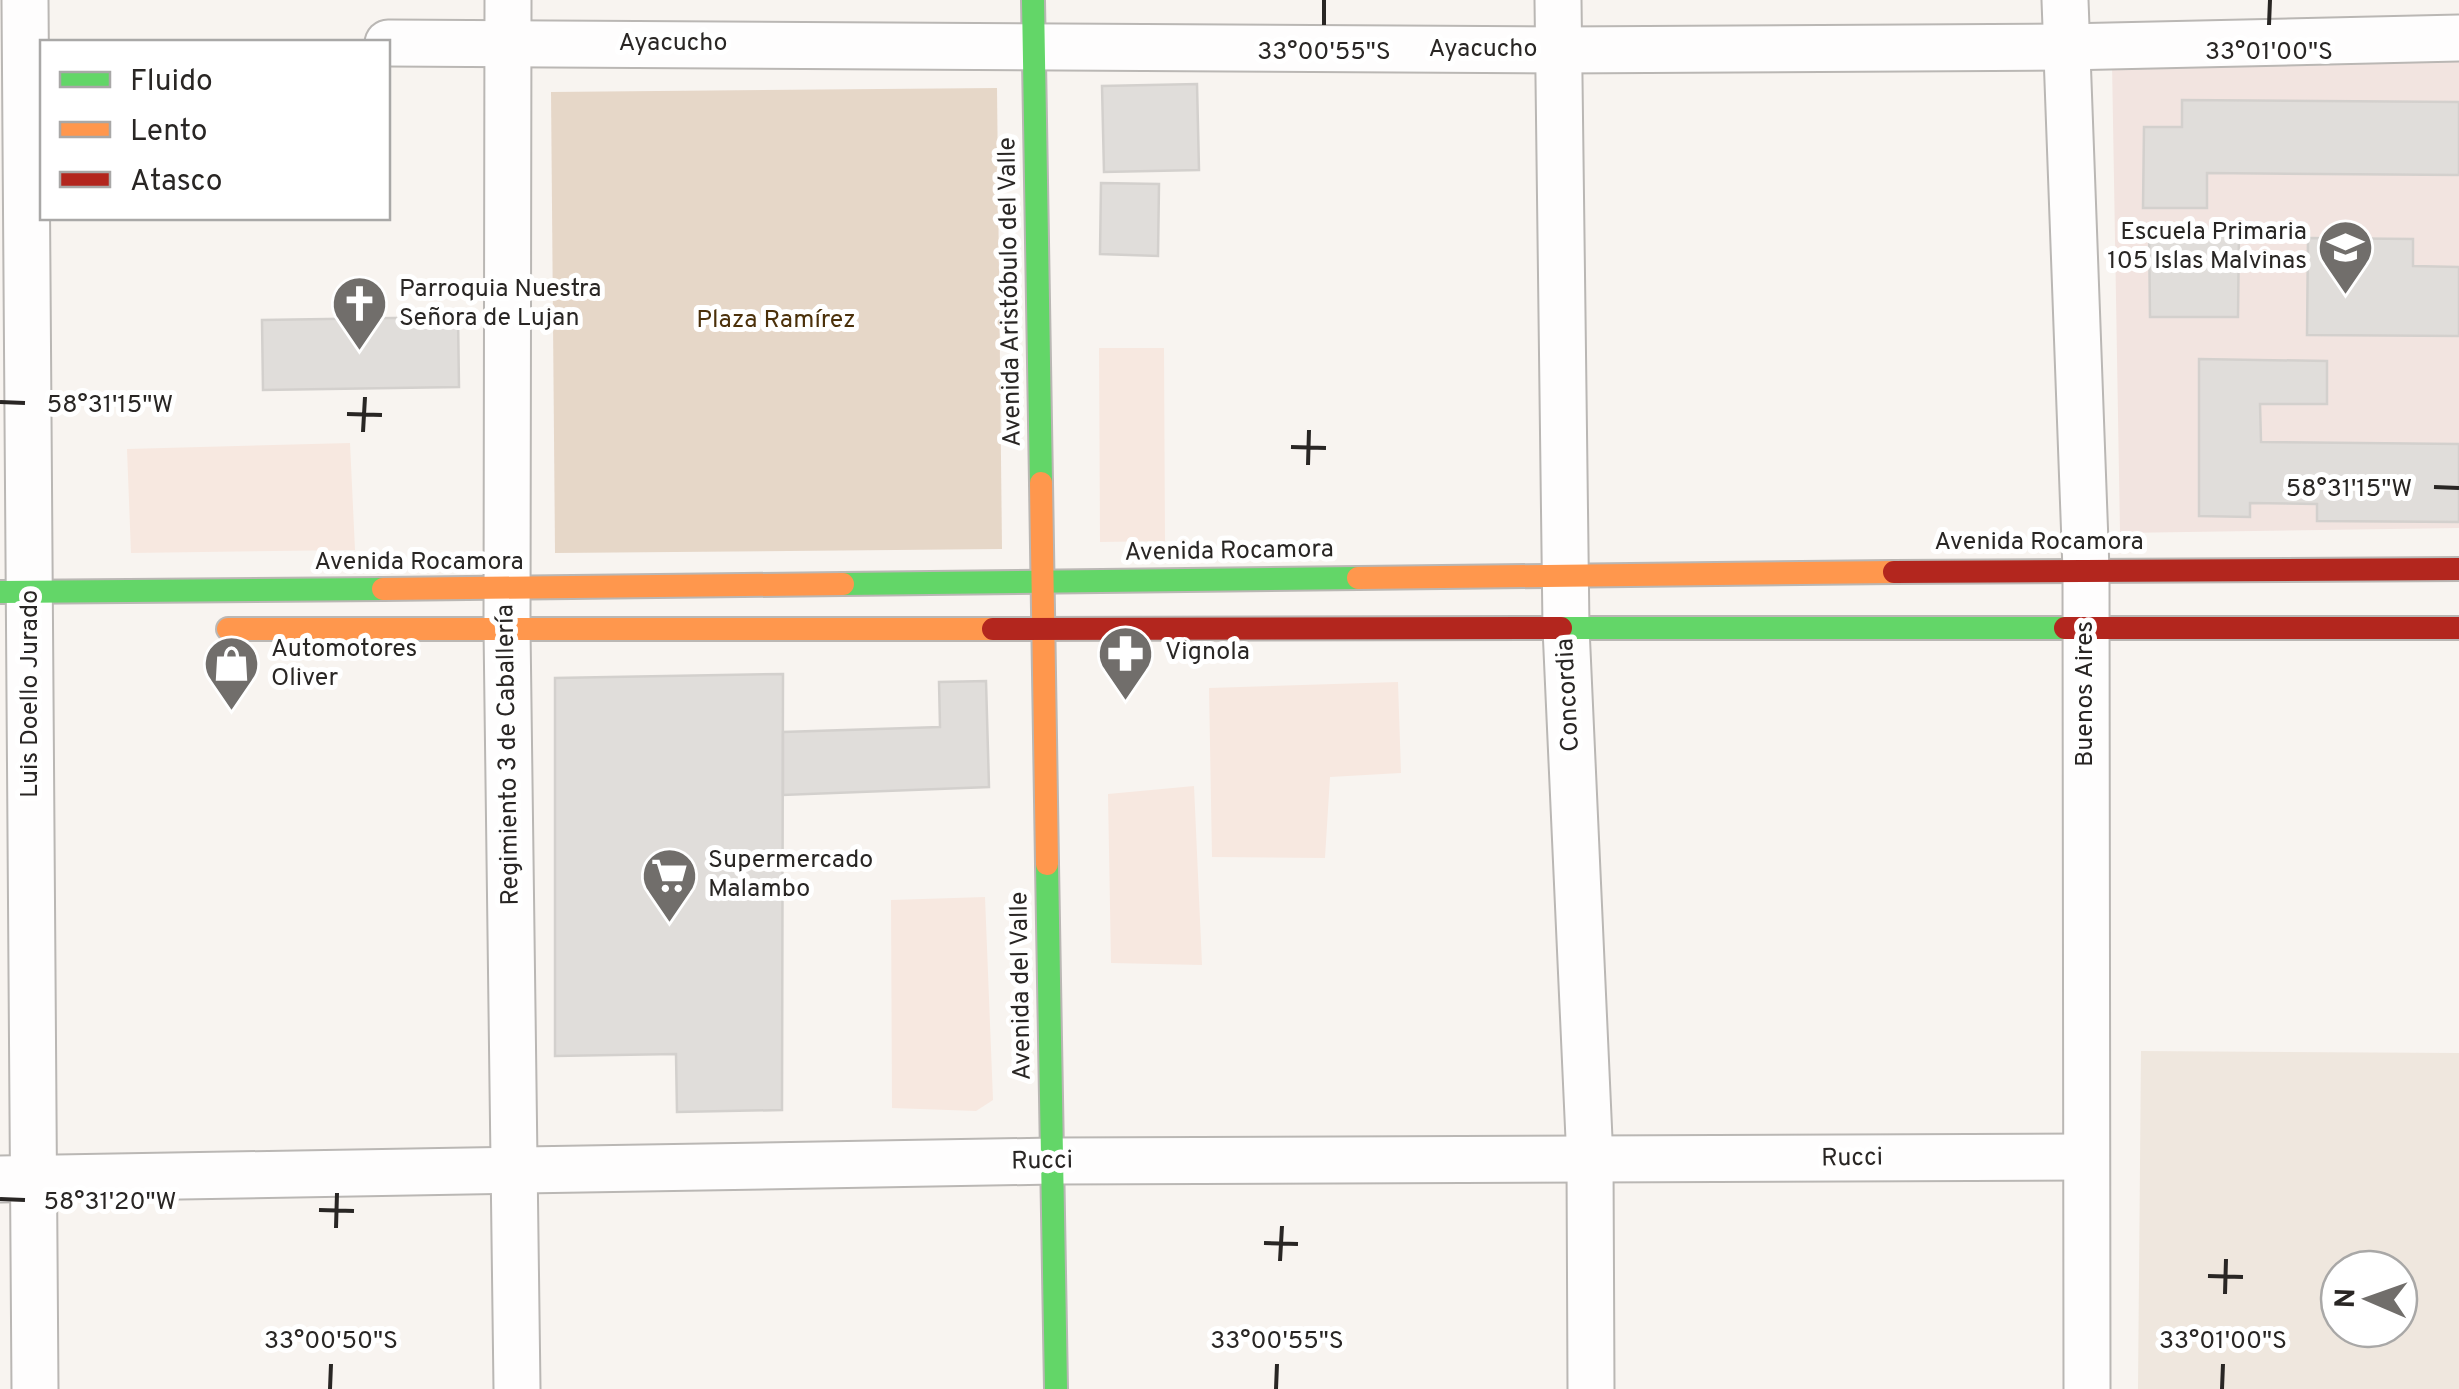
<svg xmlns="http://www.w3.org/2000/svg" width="2459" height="1389" viewBox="0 0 2459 1389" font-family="Overpass,sans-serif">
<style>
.commercial{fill:#f7e8e0}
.built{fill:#efe7de;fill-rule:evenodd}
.education{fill:#f2e4e0}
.green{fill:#e6d7c8}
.building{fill:#e0ddda;stroke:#d3d0cd;stroke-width:2.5}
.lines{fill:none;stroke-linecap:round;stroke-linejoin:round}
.street-casing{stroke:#bab7b4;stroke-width:49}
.fast-casing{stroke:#bab7b4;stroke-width:26}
.slow-casing{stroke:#bab7b4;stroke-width:26}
.jam-casing{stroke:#bab7b4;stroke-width:26}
.street{stroke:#fefdfd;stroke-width:45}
.fast{stroke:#63d668;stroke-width:22}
.slow{stroke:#ff974d;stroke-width:22}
.jam{stroke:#b3261e;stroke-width:22}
.ticks{fill:none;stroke:#292624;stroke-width:4}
.labels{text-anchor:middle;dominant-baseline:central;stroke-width:10;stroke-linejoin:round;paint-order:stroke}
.street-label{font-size:25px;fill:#292624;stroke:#fff}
.poi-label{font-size:25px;fill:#292624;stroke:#fff;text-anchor:start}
.park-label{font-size:25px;fill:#4b300a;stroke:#fff}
.ticks-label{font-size:25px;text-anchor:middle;fill:#292624;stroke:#fff;stroke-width:10;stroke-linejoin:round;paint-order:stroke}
</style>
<rect width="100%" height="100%" fill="#f8f4f0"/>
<!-- commercial -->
<g class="commercial">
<path d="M1099,348H1164L1165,541L1100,542Z"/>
<path d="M350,443L355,550L131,553L127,449Z"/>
<path d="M1398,682L1401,773L1330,777L1325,858L1212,857L1209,688Z"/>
<path d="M1194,786L1202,965L1111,963L1108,794Z"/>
<path d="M985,897L993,1100L976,1111L892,1108L891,900Z"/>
</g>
<!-- built -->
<path class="built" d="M2141,1051L2459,1053V1389H2138ZM2339,1269H2399V1329H2339Z"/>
<!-- education -->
<path class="education" d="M2459,59V528L2120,533L2112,63Z"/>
<!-- green -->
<path class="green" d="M997,88L1002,549L555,553L551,92Z"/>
<!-- building -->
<g class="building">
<path d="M1197,84L1199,170L1104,172L1102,86Z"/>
<path d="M2182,100L2459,102V175L2207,173V208H2143L2144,127H2182Z"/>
<path d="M1101,183L1159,184L1158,256L1100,254Z"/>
<path d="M2149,228L2239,229L2238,317H2150Z"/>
<path d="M2308,238L2413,239V266L2459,267V336L2307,335Z"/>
<path d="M458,317L459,387L263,390L262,320Z"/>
<path d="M2199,359L2327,361V404H2260L2261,442L2459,444V522L2317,521V504L2250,503V517L2199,516Z"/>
<path d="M783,674L782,1110L677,1112L676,1054L555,1056V678Z"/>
<path d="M986,681L989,787L783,795V732L940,727L939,682Z"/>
</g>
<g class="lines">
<defs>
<g id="street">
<path d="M25,0L35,1389"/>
<path d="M508,0L507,629L517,1389"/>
<path d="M1558,0L1566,628L1590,1161L1591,1389"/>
<path d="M2065,0L2086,570L2087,1389"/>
<path d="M388,43L1559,50L2065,47L2459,38"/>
<path d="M0,1179L1053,1161L2085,1157"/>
</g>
<g id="fast">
<path d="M1033,0L1041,483"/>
<path d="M843,584L1358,578"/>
<path d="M0,592L383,589"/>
<path d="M1561,628H2065"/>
<path d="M1047,864L1056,1389"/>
</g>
<g id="slow">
<path d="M1041,483L1047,864"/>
<path d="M1358,578L1894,572"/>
<path d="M383,589L843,584"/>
<path d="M228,629H993"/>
</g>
<g id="jam">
<path d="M1894,572L2459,569"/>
<path d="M2065,628H2459"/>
<path d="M993,629L1561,628"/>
</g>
</defs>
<!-- street casing -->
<use href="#street" class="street-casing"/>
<!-- fast casing -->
<use href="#fast" class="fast-casing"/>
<!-- slow casing -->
<use href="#slow" class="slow-casing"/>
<!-- jam casing -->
<use href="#jam" class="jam-casing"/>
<!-- street -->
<use href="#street" class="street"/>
<!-- fast -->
<use href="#fast" class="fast"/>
<!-- slow -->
<use href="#slow" class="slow"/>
<!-- jam -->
<use href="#jam" class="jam"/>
</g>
<!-- ticks -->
<path class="ticks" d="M1324,25V0M2269,25L2270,0M0,402L25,403M347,414L382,415M363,432L365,397M1291,447L1326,448M1308,465L1309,430M2434,487L2459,488M0,1199L25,1200M319,1210L354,1211M336,1228L337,1193M1264,1243L1298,1244M1280,1261L1282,1226M2208,1276L2243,1277M2225,1294L2226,1259M330,1389L331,1364M1276,1389L1277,1364M2222,1389L2223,1364"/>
<!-- icons -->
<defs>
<symbol id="school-pin" viewBox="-11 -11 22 30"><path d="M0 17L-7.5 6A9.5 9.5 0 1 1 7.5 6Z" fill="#716e6b" stroke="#fff"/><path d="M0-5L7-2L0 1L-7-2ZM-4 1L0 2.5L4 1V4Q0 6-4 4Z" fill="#fff"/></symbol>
<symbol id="church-pin" viewBox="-11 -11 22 30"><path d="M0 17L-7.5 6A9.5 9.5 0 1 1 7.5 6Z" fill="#716e6b" stroke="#fff"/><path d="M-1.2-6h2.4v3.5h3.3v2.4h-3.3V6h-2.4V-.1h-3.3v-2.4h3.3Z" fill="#fff"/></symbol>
<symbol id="pharmacy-pin" viewBox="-11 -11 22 30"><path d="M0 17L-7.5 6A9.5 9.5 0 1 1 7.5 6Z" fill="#716e6b" stroke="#fff"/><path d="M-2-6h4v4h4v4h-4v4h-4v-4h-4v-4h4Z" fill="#fff"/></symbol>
<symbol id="shop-pin" viewBox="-11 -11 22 30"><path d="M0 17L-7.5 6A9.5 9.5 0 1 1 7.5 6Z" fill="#716e6b" stroke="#fff"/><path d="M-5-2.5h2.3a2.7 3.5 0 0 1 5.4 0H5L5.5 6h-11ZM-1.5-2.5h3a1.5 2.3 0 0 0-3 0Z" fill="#fff"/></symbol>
<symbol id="supermarket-pin" viewBox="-11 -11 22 30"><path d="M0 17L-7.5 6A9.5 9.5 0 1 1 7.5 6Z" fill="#716e6b" stroke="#fff"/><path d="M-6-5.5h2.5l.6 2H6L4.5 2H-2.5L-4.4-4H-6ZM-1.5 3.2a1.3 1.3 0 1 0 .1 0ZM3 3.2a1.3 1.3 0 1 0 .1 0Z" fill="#fff"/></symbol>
</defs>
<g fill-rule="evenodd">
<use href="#school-pin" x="2314" y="216" width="63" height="86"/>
<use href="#church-pin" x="328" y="272" width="63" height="86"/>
<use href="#pharmacy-pin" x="1094" y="622" width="63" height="86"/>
<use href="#shop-pin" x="200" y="632" width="63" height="86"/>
<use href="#supermarket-pin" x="638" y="844" width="63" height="86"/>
</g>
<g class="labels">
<!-- street labels -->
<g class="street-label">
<text x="673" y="44">Ayacucho</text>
<text x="1483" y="50">Ayacucho</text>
<text transform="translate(1011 292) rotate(-91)">Avenida Aristóbulo del Valle</text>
<text x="2039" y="543">Avenida Rocamora</text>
<text transform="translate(1229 552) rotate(-1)">Avenida Rocamora</text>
<text x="419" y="563">Avenida Rocamora</text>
<text transform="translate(31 694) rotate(-90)">Luis Doello Jurado</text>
<text transform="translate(2086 694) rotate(-90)">Buenos Aires</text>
<text transform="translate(1569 695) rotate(-93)">Concordia</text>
<text transform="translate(509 755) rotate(-91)">Regimiento 3 de Caballería</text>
<text transform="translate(1022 986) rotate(-91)">Avenida del Valle</text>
<text transform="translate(1852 1159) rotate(-1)">Rucci</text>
<text transform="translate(1042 1162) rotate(-1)">Rucci</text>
</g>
<!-- poi labels -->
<g class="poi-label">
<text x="2307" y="233" text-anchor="end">Escuela Primaria<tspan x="2307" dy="29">105 Islas Malvinas</tspan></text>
<text x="399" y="290">Parroquia Nuestra<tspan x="399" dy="29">Señora de Lujan</tspan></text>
<text x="271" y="650">Automotores<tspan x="271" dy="29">Oliver</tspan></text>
<text x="1165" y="653">Vignola</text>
<text x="708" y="861">Supermercado<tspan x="708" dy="29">Malambo</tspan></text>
</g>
<!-- park labels -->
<g class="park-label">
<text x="776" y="321">Plaza Ramírez</text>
</g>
</g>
<g class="ticks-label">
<text x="1324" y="59">33°00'55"S</text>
<text x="2269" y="59">33°01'00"S</text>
<text x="110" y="412">58°31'15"W</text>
<text x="2349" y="496">58°31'15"W</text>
<text x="110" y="1209">58°31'20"W</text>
<text x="331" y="1348">33°00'50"S</text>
<text x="1277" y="1348">33°00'55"S</text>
<text x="2223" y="1348">33°01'00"S</text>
</g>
<!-- legend -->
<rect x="40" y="40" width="350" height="180" fill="#ffffff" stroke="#a9a8a7" stroke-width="2.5"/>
<rect x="60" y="72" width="50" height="15" fill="#63d668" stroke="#a9a8a7" stroke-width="2.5"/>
<text x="130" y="90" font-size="30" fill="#292624">Fluido</text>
<rect x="60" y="122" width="50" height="15" fill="#ff974d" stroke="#a9a8a7" stroke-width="2.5"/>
<text x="130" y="140" font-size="30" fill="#292624">Lento</text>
<rect x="60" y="172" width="50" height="15" fill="#b3261e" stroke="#a9a8a7" stroke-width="2.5"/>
<text x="130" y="190" font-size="30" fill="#292624">Atasco</text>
<!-- north arrow -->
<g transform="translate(2369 1299) rotate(272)"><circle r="48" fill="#ffffff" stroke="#a9a8a7" stroke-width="2.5"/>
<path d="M0-8L18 38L0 25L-18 38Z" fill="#716e6b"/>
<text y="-15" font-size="28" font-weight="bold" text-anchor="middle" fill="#292624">N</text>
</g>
</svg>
